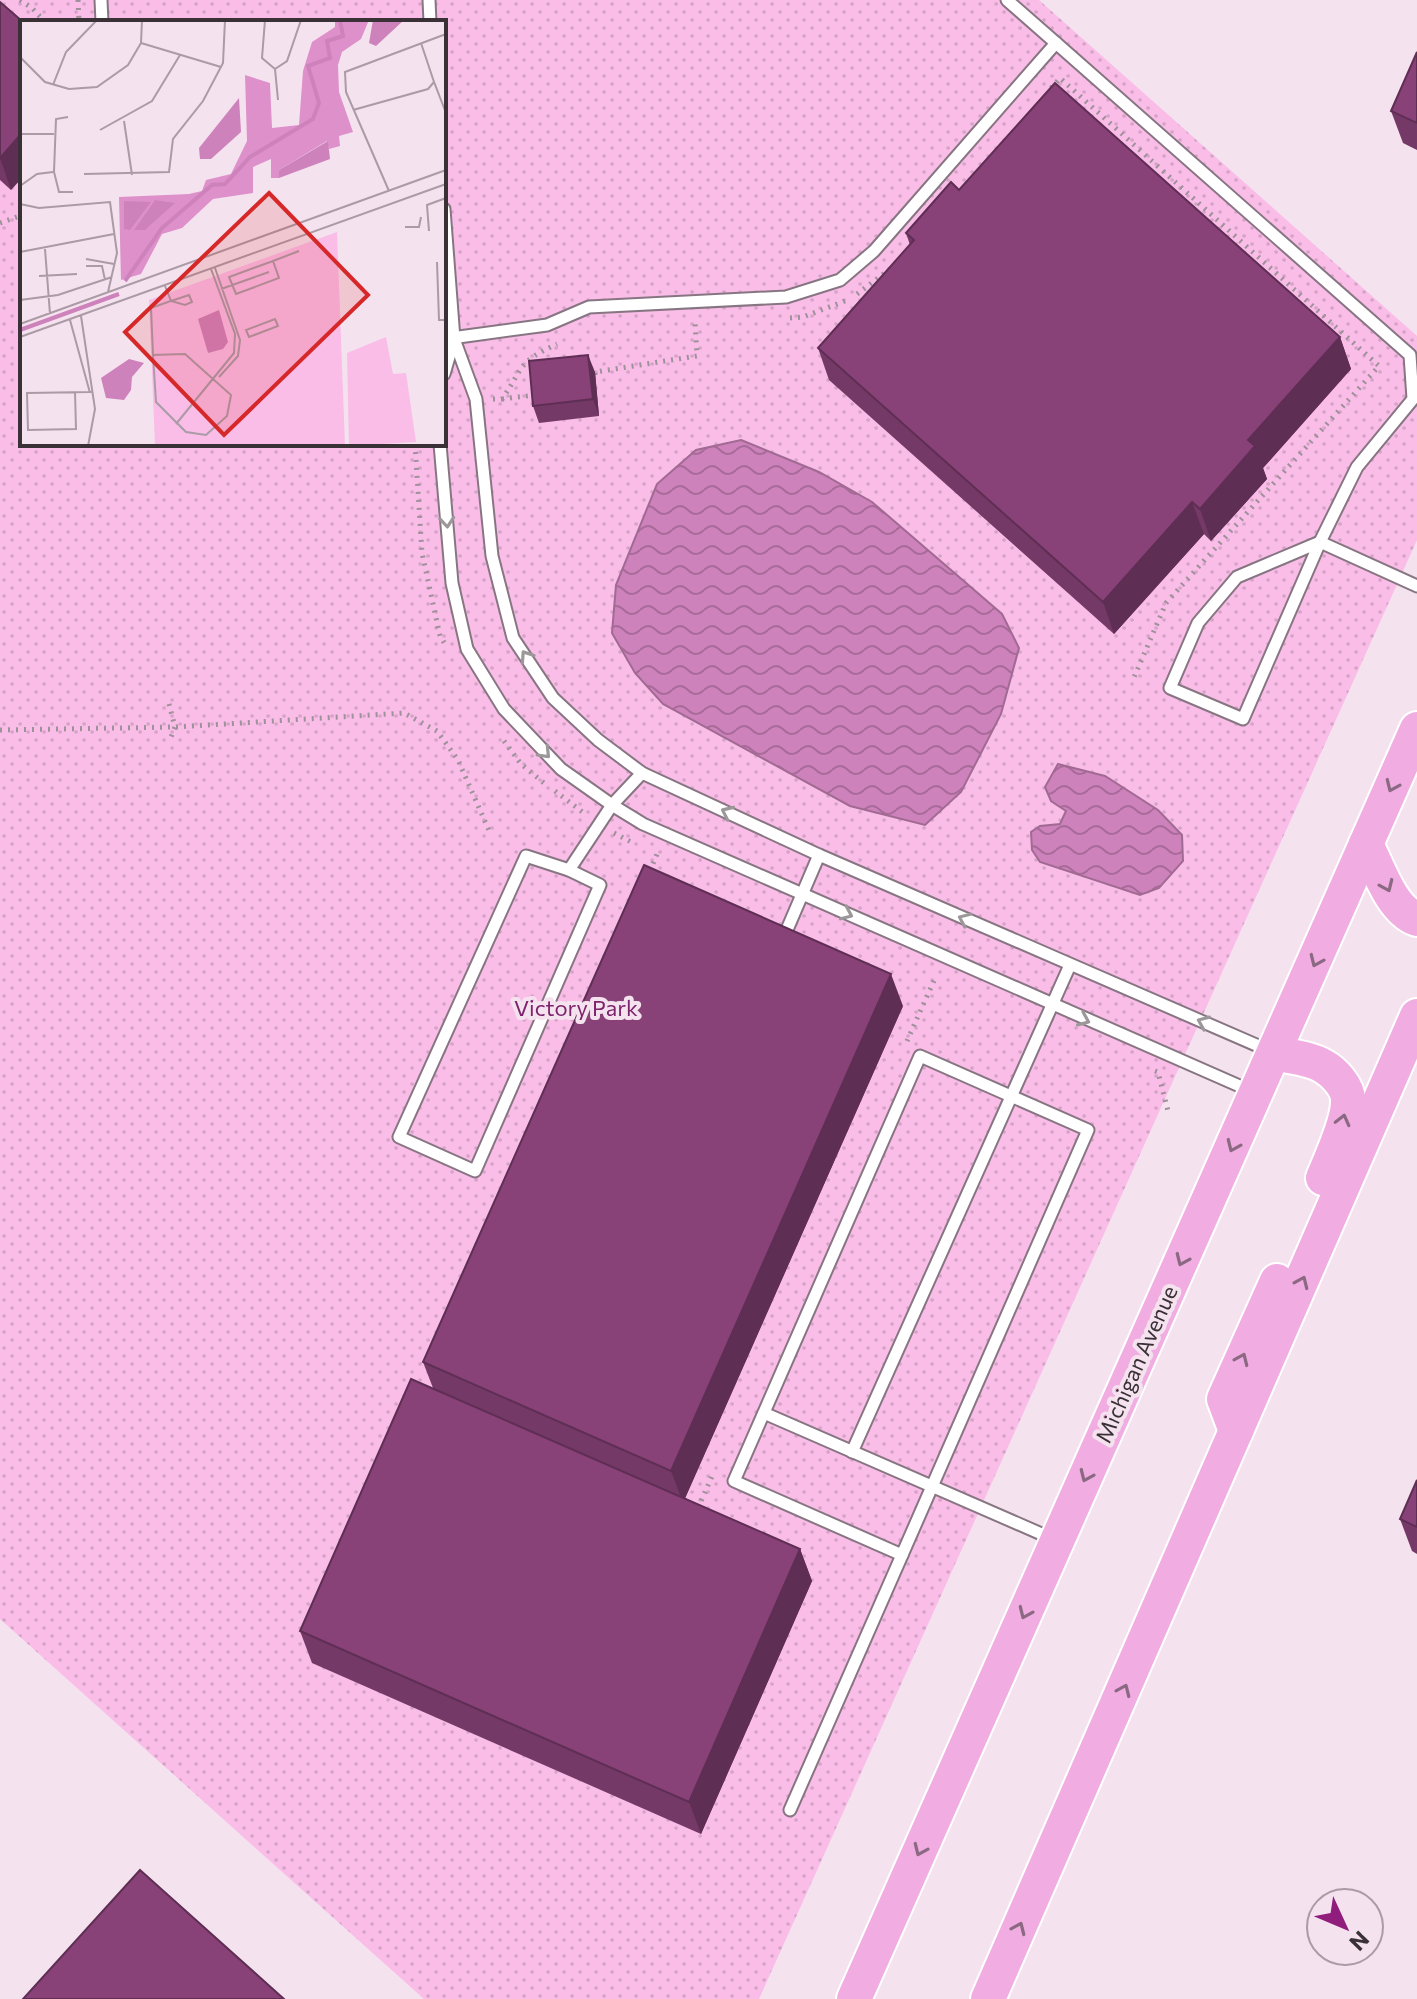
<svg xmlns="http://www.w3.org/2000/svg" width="1417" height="1999" viewBox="0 0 1417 1999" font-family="Commissioner,sans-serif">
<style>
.park{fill:url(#park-dots);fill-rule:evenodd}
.water{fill:url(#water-waves);stroke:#a16a93;stroke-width:2}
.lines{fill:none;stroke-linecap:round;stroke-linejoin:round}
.service-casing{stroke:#877682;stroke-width:15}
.primary-casing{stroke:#fff;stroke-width:38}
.path{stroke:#9f919a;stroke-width:5;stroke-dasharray:2 6;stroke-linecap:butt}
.service{stroke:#fff;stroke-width:11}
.primary{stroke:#f1ade1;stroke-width:34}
.wall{fill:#753967}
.shaded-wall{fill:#5f2e54}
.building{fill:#884278;stroke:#5f2e54;stroke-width:2}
.oneway{stroke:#9c989a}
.oneway2{stroke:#8c6983}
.labels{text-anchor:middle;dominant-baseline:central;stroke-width:8;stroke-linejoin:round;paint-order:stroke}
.park-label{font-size:22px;fill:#7d236c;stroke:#f5e2ef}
.street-label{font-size:22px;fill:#393136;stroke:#f5e2ef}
.inset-river{fill:none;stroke:#ce82bb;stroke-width:4}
.inset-road{fill:none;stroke:#aa9ba5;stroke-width:2}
.view{fill:#d62828;fill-opacity:0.15;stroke:#d62828;stroke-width:4}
.inset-edge{fill:none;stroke:#393136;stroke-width:4}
</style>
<defs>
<pattern id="park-dots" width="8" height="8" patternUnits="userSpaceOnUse" patternTransform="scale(2)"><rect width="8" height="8" fill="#f9bde8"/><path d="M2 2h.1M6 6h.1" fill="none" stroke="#d6a3c8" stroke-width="1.8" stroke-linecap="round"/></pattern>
<pattern id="water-waves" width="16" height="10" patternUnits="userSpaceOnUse" patternTransform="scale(2)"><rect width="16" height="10" fill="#ce82bb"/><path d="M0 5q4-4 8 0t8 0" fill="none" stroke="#a86b99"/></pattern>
</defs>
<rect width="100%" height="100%" fill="#f5e2ef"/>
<!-- park -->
<path class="park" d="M0,0H1039L1417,336V540L759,1999H424L0,1619ZM22,22H444V444H22Z"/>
<!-- water -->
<g class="water">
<path d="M741,440L819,472L872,502L1002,614L1019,648L1001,714L961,792L925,825L850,806L663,704L635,673L612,633L616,585L657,484L696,450Z"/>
<path d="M1058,764L1105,776L1158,810L1182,835L1183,861L1159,888L1140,895L1040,862L1032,850L1031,832L1040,826L1060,824L1066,811L1051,801L1045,787Z"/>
</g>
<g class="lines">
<defs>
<g id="service">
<path d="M101,0L102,22"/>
<path d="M429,0L430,22"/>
<path d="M1056,43L1410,355L1413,399L1357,467L1320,542L1417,586"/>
<path d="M444,209L454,339L476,399L492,556L513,638L553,698L598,740L642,773L819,855L1270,1051"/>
<path d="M444,339L547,325L589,307L786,297L840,280L874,251L1056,43L1007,0"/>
<path d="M444,374L454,340"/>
<path d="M440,444L452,583L467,649L504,709L561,769L612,805L643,824L1251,1091"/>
<path d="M1320,542L1243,719L1170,688L1198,623L1237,577Z"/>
<path d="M526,856L569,870L600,885L475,1171L399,1137Z"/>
<path d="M569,870L612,805L642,773"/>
<path d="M783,939L819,855"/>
<path d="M920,1056L1088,1130L902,1555L734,1481Z"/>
<path d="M764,1413L1053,1539"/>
<path d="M852,1452L1070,965"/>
<path d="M790,1810L902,1555"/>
</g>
<g id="primary">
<path d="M1366,844C1378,867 1391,910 1417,919"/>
<path d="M1275,1053C1290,1057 1310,1058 1323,1066C1334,1072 1348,1087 1348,1100C1349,1120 1331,1159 1323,1178"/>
<path d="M1236,1431L1224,1399L1277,1281"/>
<path d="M854,1999L1417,729"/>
<path d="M988,1999L1417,1016"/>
</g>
</defs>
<!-- service casing -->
<use href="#service" class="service-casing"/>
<!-- primary casing -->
<use href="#primary" class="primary-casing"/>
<!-- path -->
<g class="path">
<path d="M20,0L32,8L45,22"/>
<path d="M78,0L79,22"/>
<path d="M1051,88L1060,78L1379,366L1166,603L1132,682"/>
<path d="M0,223L22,215"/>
<path d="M857,294L890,269"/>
<path d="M790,318L803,317L845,301"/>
<path d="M595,375V372L697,356L695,321"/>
<path d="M493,399H502C525,366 516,363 557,344"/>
<path d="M502,399L535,395"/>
<path d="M415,444L422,553L440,636L445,644"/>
<path d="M169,704L175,727L171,737"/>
<path d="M0,730L175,727L404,713L437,731L458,760L491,835"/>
<path d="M504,741L521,764L544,783"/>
<path d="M555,791L585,814"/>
<path d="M614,833L633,843"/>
<path d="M650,871L657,854"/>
<path d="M907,1041L936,976"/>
<path d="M1155,1071L1158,1072L1169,1115"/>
<path d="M698,1508L713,1474"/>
</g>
<!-- service -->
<use href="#service" class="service"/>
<!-- primary -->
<use href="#primary" class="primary"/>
</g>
<!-- wall -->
<g class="wall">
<path d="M0,2L11,190L0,180Z"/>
<path d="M1417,52V150L1403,143L1391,111Z"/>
<path d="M959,190L1340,337L1351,369L1263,468L1267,479L1211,541L1204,534L1114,634L829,380L818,348L910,245L906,233Z"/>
<path d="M595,372L599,416L539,423L533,406Z"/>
<path d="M903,1006L685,1498L800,1549L812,1581L701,1834L312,1663L300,1631L433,1388L423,1362Z"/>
<path d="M1417,1480V1554L1412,1551L1400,1519Z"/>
</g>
<!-- shaded-wall -->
<g class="shaded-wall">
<path d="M22,133V178L11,190L0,158Z"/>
<path d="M1340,337L1351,369L1263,468L1267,479L1211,541L1200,509L1248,440Z"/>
<path d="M588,355L595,372L599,416L593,399Z"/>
<path d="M1192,502L1204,534L1114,634L1103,602Z"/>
<path d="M891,974L903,1006L683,1503L671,1471Z"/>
<path d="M800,1549L812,1581L701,1834L689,1802Z"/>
</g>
<!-- building -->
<g class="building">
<path d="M0,2L23,22L22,133L0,158Z"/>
<path d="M1417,52V123L1391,111Z"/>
<path d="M1055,83L1340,337L1248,440L1255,446L1200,509L1192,502L1103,602L818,348L914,240L906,233L951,182L959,190Z"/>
<path d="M588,355L593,399L533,406L529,361Z"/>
<path d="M644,865L891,974L671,1471L423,1362Z"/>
<path d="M411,1379L800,1549L689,1802L300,1631Z"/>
<path d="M1417,1480V1527L1400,1519Z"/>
<path d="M140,1870L284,1999H23Z"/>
</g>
<!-- one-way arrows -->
<defs><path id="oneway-chevron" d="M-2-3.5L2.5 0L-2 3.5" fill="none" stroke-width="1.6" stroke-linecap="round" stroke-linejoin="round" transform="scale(2)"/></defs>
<g class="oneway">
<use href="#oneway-chevron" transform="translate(447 522) rotate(85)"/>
<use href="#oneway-chevron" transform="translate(526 656) rotate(-124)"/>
<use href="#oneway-chevron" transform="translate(545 753) rotate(46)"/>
<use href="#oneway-chevron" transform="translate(727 812) rotate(-155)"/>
<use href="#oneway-chevron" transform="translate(847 914) rotate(24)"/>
<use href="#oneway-chevron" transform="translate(964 919) rotate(-156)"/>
<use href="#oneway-chevron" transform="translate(1084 1020) rotate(23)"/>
<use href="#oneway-chevron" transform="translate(1203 1022) rotate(-157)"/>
</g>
<g class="oneway2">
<use href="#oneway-chevron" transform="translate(1392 786) rotate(114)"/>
<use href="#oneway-chevron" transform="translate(1387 886) rotate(66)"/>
<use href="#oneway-chevron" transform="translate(1316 961) rotate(114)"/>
<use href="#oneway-chevron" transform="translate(1343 1120) rotate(-76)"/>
<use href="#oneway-chevron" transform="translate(1233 1146) rotate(114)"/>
<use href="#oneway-chevron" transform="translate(1182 1260) rotate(114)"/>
<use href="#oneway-chevron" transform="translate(1302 1282) rotate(-66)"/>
<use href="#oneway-chevron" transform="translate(1242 1359) rotate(-66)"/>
<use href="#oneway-chevron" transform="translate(1086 1476) rotate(114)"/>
<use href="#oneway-chevron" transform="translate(1025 1613) rotate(114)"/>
<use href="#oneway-chevron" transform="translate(1124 1690) rotate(-66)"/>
<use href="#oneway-chevron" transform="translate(920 1850) rotate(114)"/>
<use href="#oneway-chevron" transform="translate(1019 1928) rotate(-66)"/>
</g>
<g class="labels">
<!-- park labels -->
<g class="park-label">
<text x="576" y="1007">Victory Park</text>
</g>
<!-- street labels -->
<g class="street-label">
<text transform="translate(1136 1364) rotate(-66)">Michigan Avenue</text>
</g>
</g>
<!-- overview -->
<g transform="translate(20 20)">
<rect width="426" height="426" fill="#f5e2ef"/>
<path d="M366,317L373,354L386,353L396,422L329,426L327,333Z" fill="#f9bde8"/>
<path d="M315,0H349L341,19L322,32L318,45L319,72L333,112L319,116L320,126L309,129L307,121L259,150V158H251V139L233,147V173L193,179L162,208L142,214L121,254L101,260L99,177L169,174L182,171L186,160L211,154L227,121L225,55L250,63L252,108L279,105L283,51L292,22L315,7Z" fill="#de90ca"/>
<path d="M317,212L325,426H135L129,280Z" fill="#f9bde8"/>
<path d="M353,0H384L356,26L349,23ZM219,78L221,112L191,139H180L179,128ZM308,121L310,139L259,158V150ZM135,180L155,183L125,210H114ZM131,182L110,210L104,209V181ZM199,290L208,322L203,329L188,333L178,299ZM109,339L124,343L112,357L111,370L104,380L86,378L81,358Z" fill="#ce82bb"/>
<path class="inset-river" d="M105,261L142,208L192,165L205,164L230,137L293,99L299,83L288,46L310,38L307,21L323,16L320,0M0,310L99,274"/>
<path class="inset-road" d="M245,0L242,38L255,49M121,23L201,47M401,23L414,62M0,37L25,62L49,69L77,67L108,45L121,23L122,0M255,49L267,41L281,0M255,49L258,80M33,65L46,32L77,0M333,90L408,69L414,62L426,93M48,97L36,99L34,152L39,172H53M104,101L112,155M80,110L132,81L160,35M0,114H34M64,154L149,152L153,119L183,81L203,43L205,0M0,166L17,154L33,152M369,171L326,72L325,52L426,14M0,184L19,188L90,182L97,233L88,272M385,207H399L401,197M409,211L407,185L426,178M25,229L30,294M0,232L94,214M66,239L94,244M253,241L259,258L216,274L209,257ZM253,241L279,231M417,242L419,300H426M66,246H82L85,260M195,248L220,320L218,336L199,357M19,256L57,254M201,269L249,252M169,275L172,282L165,285L151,281ZM0,280L38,275L92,257M61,296L75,389L68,426M255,299L258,306L229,317L226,310ZM50,300L70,373M0,304L426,150M0,317L426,164M165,334L211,375L207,396L186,415L166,412L136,382L133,335ZM133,335L131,288L151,281L145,266M55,372L56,409L8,410L7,373L70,372H73M156,404L214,333L215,314L191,249"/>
<path class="view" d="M249,173L348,275L204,415L105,312Z"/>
<rect width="426" height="426" class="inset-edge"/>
</g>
<!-- north arrow -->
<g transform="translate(1345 1927) rotate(134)"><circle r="38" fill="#f5e2ef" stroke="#aa9ba5" stroke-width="2"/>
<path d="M0-6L14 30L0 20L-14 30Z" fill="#901c7c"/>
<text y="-12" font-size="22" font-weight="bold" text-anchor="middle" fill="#393136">N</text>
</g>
</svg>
